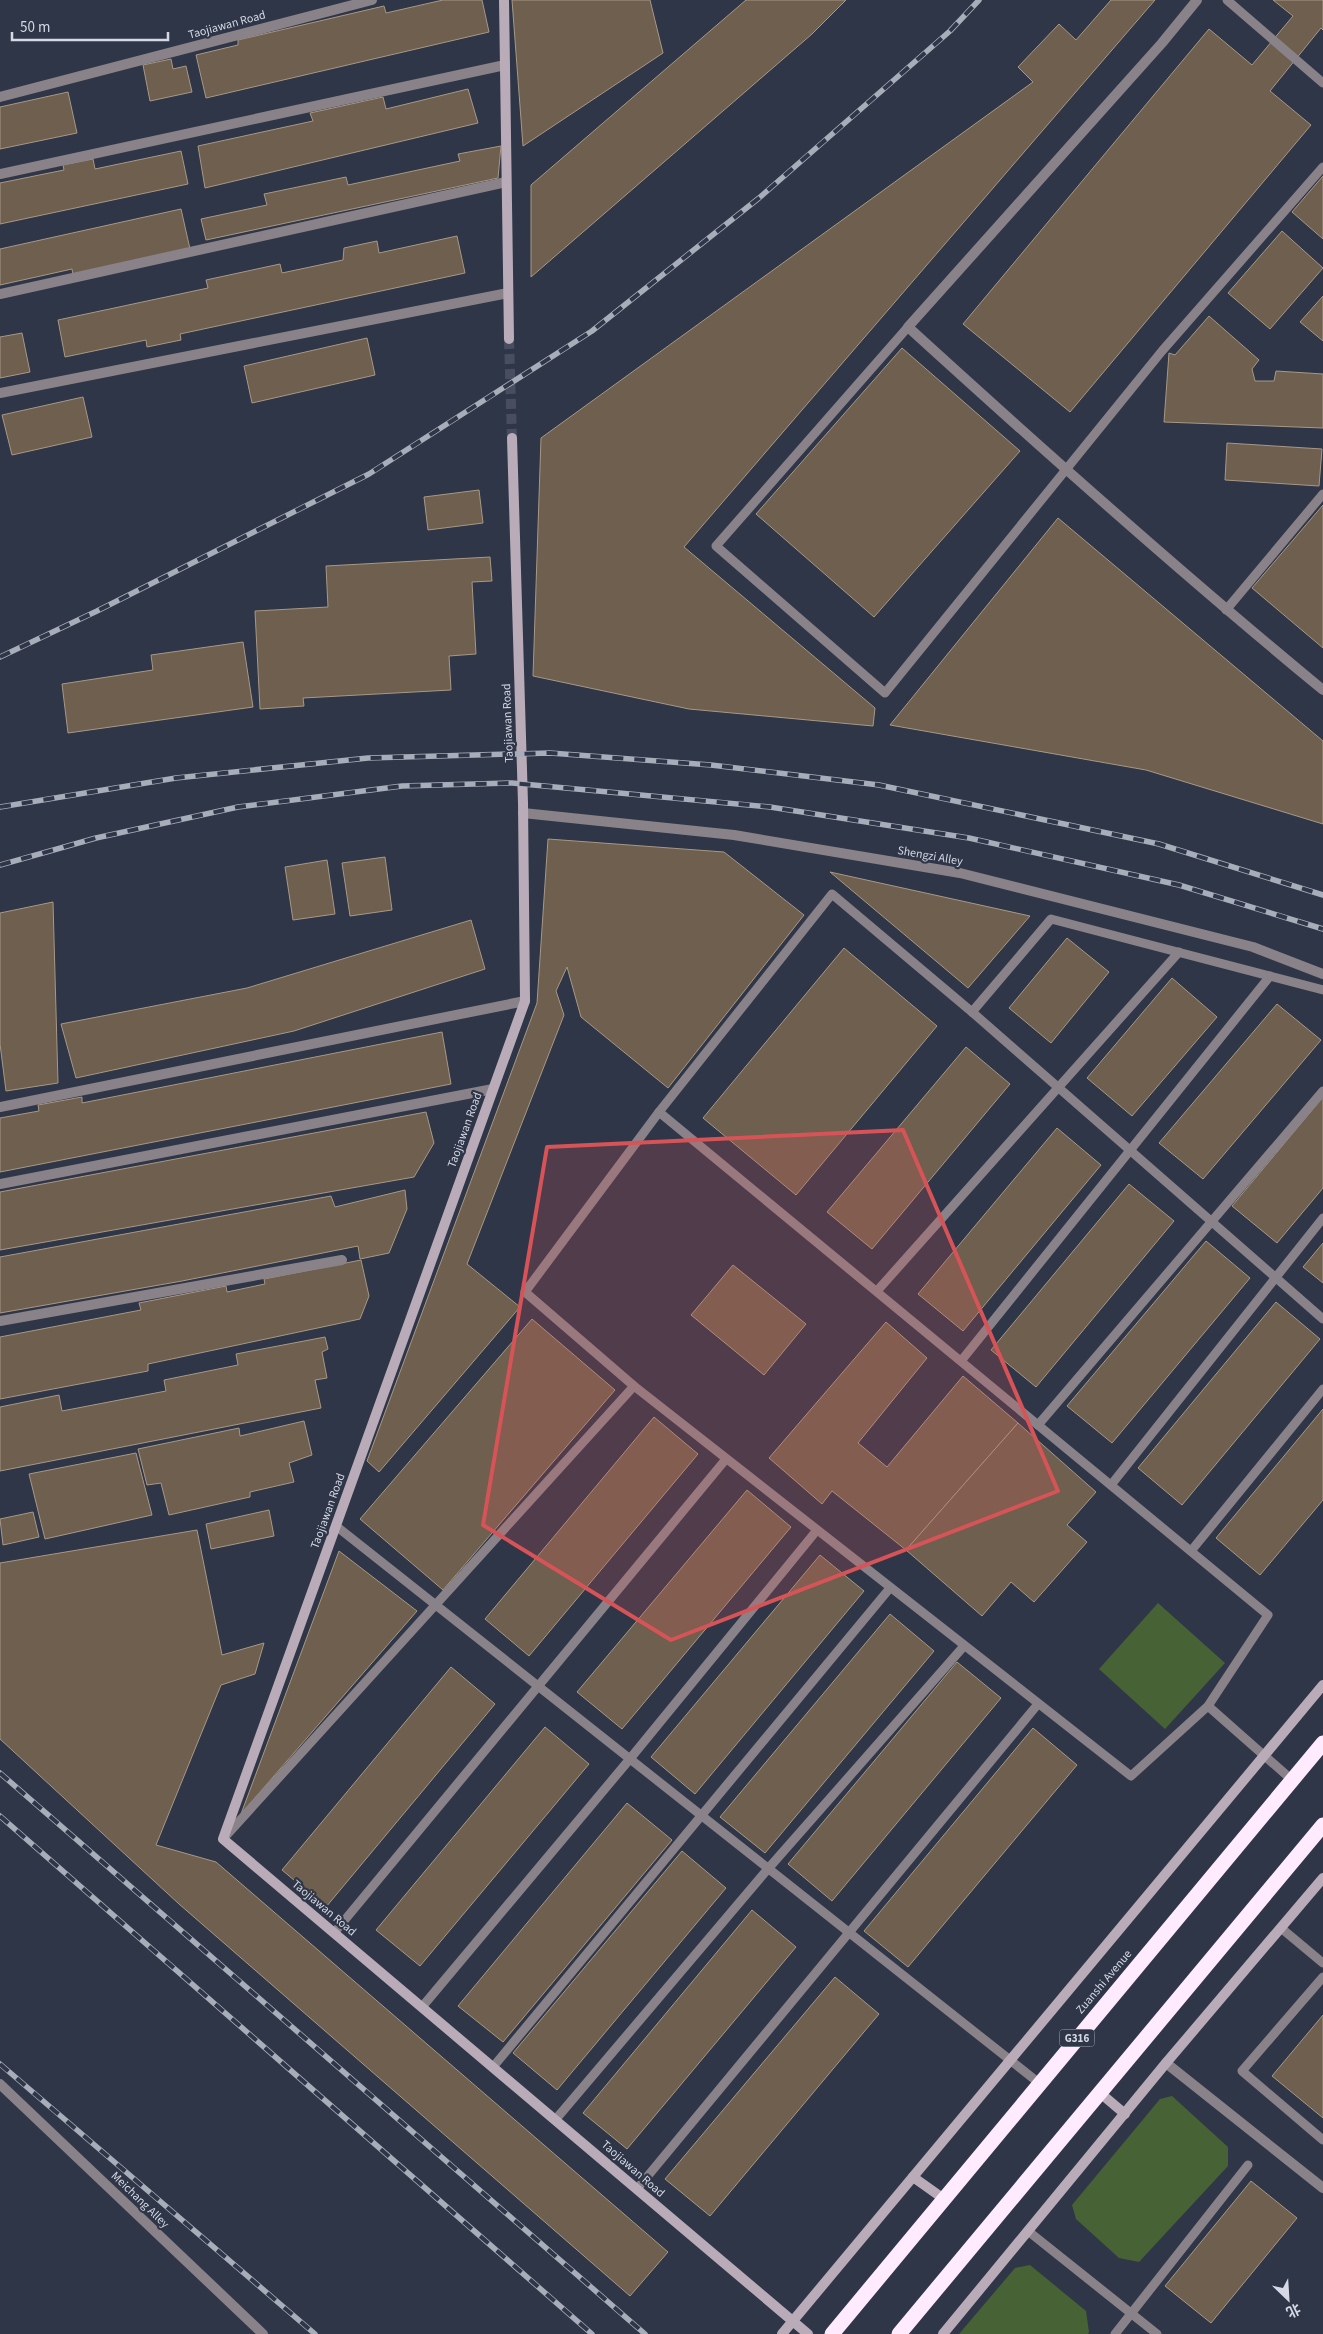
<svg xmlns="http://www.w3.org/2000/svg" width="1323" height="2334" viewBox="0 0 1323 2334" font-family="'Source Sans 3','Noto Sans SC',sans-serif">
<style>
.green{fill:#476234}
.building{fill:#6e5f4e;stroke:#a89886}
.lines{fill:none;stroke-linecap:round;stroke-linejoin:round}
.secondary-tunnel{stroke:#484e60;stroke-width:10;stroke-dasharray:10 5;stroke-linecap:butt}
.lane{stroke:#8a8289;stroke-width:9}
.street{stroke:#8a8289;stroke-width:10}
.secondary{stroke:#b9acb8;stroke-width:10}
.highway{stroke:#ffebfd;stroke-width:15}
.rail-casing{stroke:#a8adba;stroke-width:5.5}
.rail{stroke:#2f3648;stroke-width:4;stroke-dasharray:11;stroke-linecap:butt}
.marked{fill:#d65457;fill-opacity:0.2;stroke:#d65457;stroke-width:4;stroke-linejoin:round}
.labels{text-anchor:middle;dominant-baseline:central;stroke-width:4.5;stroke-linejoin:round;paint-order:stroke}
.shield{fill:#2f3648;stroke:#a3a8b6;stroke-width:1}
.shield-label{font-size:11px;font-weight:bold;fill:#d5d9e5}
.street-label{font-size:12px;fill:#d5d9e5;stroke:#2f3648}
</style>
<rect width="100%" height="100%" fill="#2f3648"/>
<!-- green -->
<g class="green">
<path d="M1158,1603L1225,1663L1165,1729L1099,1669Z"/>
<path d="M1172,2096L1228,2147V2166L1139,2262L1119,2258L1076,2219L1072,2205L1160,2099Z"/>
<path d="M1030,2265L1086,2311L1089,2332L1088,2334H959L1015,2268Z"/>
</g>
<!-- building -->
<g class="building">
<path d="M443,0H482L489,32L206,98L196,55L238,45V40L384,6L386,13Z"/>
<path d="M512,0H650L663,53L523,146Z"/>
<path d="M746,0H846L812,34L531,277V185Z"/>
<path d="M1111,0H1155L684,547L875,708L873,726L689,709L533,676L541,438L1033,82L1018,67L1059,24L1076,40Z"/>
<path d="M1273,0H1323V30L1321,28L1270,91L1311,125L1070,412L963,324L1209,29L1252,65L1293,16Z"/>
<path d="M171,59L173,69L186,66L192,92L150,101L143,65Z"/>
<path d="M468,89L478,123L205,188L198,146L313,121L310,113L383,97L386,109Z"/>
<path d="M68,92L77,133L0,149V107Z"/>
<path d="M501,146L498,178L206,240L201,219L267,205L264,194L346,177L348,185L460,161L458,154Z"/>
<path d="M181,151L188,184L0,224V183L64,170L63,165L93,159L95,169Z"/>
<path d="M1323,176V239L1292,212Z"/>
<path d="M181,209L190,249L73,275L72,269L0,285V249Z"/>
<path d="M1282,231L1323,268L1270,329L1228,293Z"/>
<path d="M457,236L465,273L180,334L181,340L147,347L146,340L65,357L58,320L208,288L206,280L280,264L282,273L343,260L344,248L377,241L379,253Z"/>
<path d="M1323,296V341L1300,322Z"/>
<path d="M1209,316L1259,360L1252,369L1255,381H1274L1276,371L1323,374V428L1164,422L1169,353L1175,355Z"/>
<path d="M22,333L30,372L0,378V337Z"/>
<path d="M367,338L375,375L252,403L244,366Z"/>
<path d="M902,348L1020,451L874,617L756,514Z"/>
<path d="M83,397L92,437L12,455L2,415Z"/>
<path d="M1227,443L1322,449L1319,486L1225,480Z"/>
<path d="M479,490L483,523L428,530L424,497Z"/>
<path d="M1323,505V648L1252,588Z"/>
<path d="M1058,518L1323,741V824L1146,770L890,725Z"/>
<path d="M490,557L492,581L472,582L476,654L449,656L451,690L303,698L304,706L260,709L255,611L328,607L326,566Z"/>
<path d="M243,642L253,707L68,733L62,684L153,670L151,655Z"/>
<path d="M548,839L724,852L804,915L668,1088L581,1017L567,967L556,991L564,1015L467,1264L520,1307L379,1472L367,1461L537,1003Z"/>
<path d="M385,857L392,910L350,916L342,863Z"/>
<path d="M327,860L335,914L293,920L285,867Z"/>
<path d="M830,872L1030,916L968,988Z"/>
<path d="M53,902L58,1083L6,1091L0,1044V913Z"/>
<path d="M471,920L485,969L294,1031L76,1078L61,1024L247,988Z"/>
<path d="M1067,938L1109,972L1051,1043L1009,1008Z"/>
<path d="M844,948L937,1026L796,1195L703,1118Z"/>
<path d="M1172,978L1217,1017L1132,1116L1087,1078Z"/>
<path d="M1277,1004L1321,1040L1203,1179L1159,1143Z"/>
<path d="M442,1032L451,1084L0,1172V1118L39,1111L38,1105L82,1097V1103Z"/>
<path d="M966,1047L1010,1084L872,1249L827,1212Z"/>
<path d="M1323,1097V1188L1277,1243L1232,1206Z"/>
<path d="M426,1112L434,1143L414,1177L0,1250V1192Z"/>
<path d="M1057,1128L1101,1165L963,1331L918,1294Z"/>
<path d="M1129,1184L1174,1221L1036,1387L991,1350Z"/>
<path d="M405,1190L407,1209L389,1253L360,1259L358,1246L182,1281L0,1313V1257L331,1196L335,1207Z"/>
<path d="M1206,1241L1250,1278L1112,1443L1067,1406Z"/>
<path d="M1323,1243V1283L1303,1267Z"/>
<path d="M361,1260L369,1296L360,1319L148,1364V1371L0,1399V1337L141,1310L139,1303L226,1286L227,1292L265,1284L264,1279Z"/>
<path d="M733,1265L806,1324L764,1375L691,1315Z"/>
<path d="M1276,1302L1320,1339L1182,1505L1138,1468Z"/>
<path d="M532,1319L615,1390L443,1590L360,1519Z"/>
<path d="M886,1322L927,1358L858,1443L887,1467L963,1376L1018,1423L906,1550L832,1491L822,1504L769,1458Z"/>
<path d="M325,1337L328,1349L322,1352L327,1378L315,1380L321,1408L0,1471V1407L59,1395L62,1411L166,1391L164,1380L238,1365L236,1354Z"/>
<path d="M1323,1409V1500L1260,1575L1216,1538Z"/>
<path d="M654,1417L698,1454L529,1656L485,1619Z"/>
<path d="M304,1421L312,1455L289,1463L294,1482L250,1492V1497L169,1515L161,1483L147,1485L138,1449L239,1428L240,1436Z"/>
<path d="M1018,1423L1096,1492L1067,1525L1087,1542L1034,1602L1011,1582L982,1616L906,1550Z"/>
<path d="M136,1453L152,1515L45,1539L29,1474Z"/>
<path d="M747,1490L791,1527L622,1729L577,1692Z"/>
<path d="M269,1510L274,1536L211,1549L206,1524Z"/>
<path d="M33,1512L39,1537L3,1545L0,1519Z"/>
<path d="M197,1530L222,1655L264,1643L255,1674L221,1685L156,1845L216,1862L668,2252L630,2296L179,1904L0,1739V1563Z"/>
<path d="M339,1551L417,1611L241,1814Z"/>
<path d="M820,1555L864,1591L695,1794L651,1757Z"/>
<path d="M890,1614L934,1651L765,1853L720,1817Z"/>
<path d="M957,1662L1001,1698L832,1901L788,1864Z"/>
<path d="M451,1667L495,1704L326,1907L282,1870Z"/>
<path d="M545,1727L589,1764L420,1966L376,1930Z"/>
<path d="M1033,1728L1077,1765L908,1967L864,1931Z"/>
<path d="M627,1803L672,1840L503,2042L458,2006Z"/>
<path d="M682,1851L726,1888L557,2090L513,2053Z"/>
<path d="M752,1910L796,1947L627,2149L583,2113Z"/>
<path d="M835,1977L879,2014L710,2216L665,2179Z"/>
<path d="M1323,2015V2118L1272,2076Z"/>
<path d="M1251,2181L1297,2218L1211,2323L1165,2286Z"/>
</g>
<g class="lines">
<!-- secondary-tunnel -->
<path class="secondary-tunnel" d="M509,339L512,438"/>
<!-- lane -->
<g class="lane">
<path d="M1227,0L1323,83"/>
<path d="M908,327L716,546L885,693L1162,351L1323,167"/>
<path d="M1226,610L1323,494"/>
<path d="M972,1012L1323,1319"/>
<path d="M659,1112L832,894L972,1012L1051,919L1323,990"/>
<path d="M877,1291L1179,952"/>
<path d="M961,1361L1270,976"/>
<path d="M1038,1425L1323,1091"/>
<path d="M1111,1485L1323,1218"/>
<path d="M336,1526L1039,2083"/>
<path d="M1191,1551L1323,1389"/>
<path d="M1208,1706L1131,1776L634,1386L525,1292L659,1112L1268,1615L1208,1706L1292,1780"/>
<path d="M224,1838L634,1386"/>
<path d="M1281,1928L1323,1963"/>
<path d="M334,1933L726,1459"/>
<path d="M1323,1977L1242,2071L1323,2140"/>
<path d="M422,2007L629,1760L817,1530"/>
<path d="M493,2067L890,1588"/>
<path d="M556,2119L767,1870L964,1646"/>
<path d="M637,2189L1038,1704"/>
<path d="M1028,2231L1157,2334"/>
<path d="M1115,2334L1248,2165"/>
</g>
<!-- street -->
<g class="street">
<path d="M1197,0L1162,43L908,327C1044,451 1181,573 1323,690"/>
<path d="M0,97L372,0"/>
<path d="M0,174L505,65"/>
<path d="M0,294L506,182"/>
<path d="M0,393L508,293"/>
<path d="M523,813L734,835L960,873L1253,947L1323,974"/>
<path d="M0,1107L525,1001"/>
<path d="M0,1184L493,1089"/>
<path d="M0,1321L342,1260"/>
<path d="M1166,2063L1323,2188"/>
<path d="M0,2084L263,2334"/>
</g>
<!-- secondary -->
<g class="secondary">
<path d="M504,0L509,339"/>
<path d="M512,438L523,803L525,1001L223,1839L808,2334"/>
<path d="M1099,2092L1125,2114"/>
<path d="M913,2177L944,2199"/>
<path d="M782,2334L1323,1685"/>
<path d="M943,2334L1166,2063L1323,1878"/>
</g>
<!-- highway -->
<g class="highway">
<path d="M832,2334L1323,1743"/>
<path d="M899,2334L1323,1825"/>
</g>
<defs>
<g id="rail">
<path d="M0,657L97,611L369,474L592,331L759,198L950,31L979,0"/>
<path d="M0,807L176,778L368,758L550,753L711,765L879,785L1159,844L1323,895"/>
<path d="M0,865L96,838L238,807L402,786L512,783L770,807L969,838L1179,885L1323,929"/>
<path d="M0,1773L645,2334"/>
<path d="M0,1816L592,2334"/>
<path d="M0,2064L315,2334"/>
</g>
</defs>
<!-- rail casing -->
<use href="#rail" class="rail-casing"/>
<!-- rail -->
<use href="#rail" class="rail"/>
</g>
<!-- marked area -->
<path class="marked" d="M903,1130L1058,1491L671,1640L483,1525L547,1147Z"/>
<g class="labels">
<!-- shield labels -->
<rect class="shield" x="1059.5" y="2029.5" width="35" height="17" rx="4"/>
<g class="shield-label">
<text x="1077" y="2038">G316</text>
</g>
<!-- street labels -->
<g class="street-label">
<text transform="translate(227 25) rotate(-15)">Taojiawan Road</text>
<text transform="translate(508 723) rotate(-92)">Taojiawan Road</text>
<text transform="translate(930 856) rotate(10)">Shengzi Alley</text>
<text transform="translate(465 1130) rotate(-70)">Taojiawan Road</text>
<text transform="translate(328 1511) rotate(-70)">Taojiawan Road</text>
<text transform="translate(324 1908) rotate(40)">Taojiawan Road</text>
<text transform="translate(1104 1982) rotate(-50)">Zuanshi Avenue</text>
<text transform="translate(633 2169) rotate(41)">Taojiawan Road</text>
<text transform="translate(140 2200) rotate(44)">Meichang Alley</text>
</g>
</g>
<!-- north arrow -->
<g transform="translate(1288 2299) rotate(155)" stroke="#2f3648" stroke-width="4" paint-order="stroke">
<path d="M0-4L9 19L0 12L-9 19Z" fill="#d5d9e5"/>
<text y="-8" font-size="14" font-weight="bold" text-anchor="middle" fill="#d5d9e5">北</text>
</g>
<!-- scale -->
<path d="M12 32v8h156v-8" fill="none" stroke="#d5d9e5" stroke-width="2.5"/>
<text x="20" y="32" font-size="15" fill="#d5d9e5" stroke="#2f3648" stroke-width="4" paint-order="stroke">50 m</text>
</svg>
